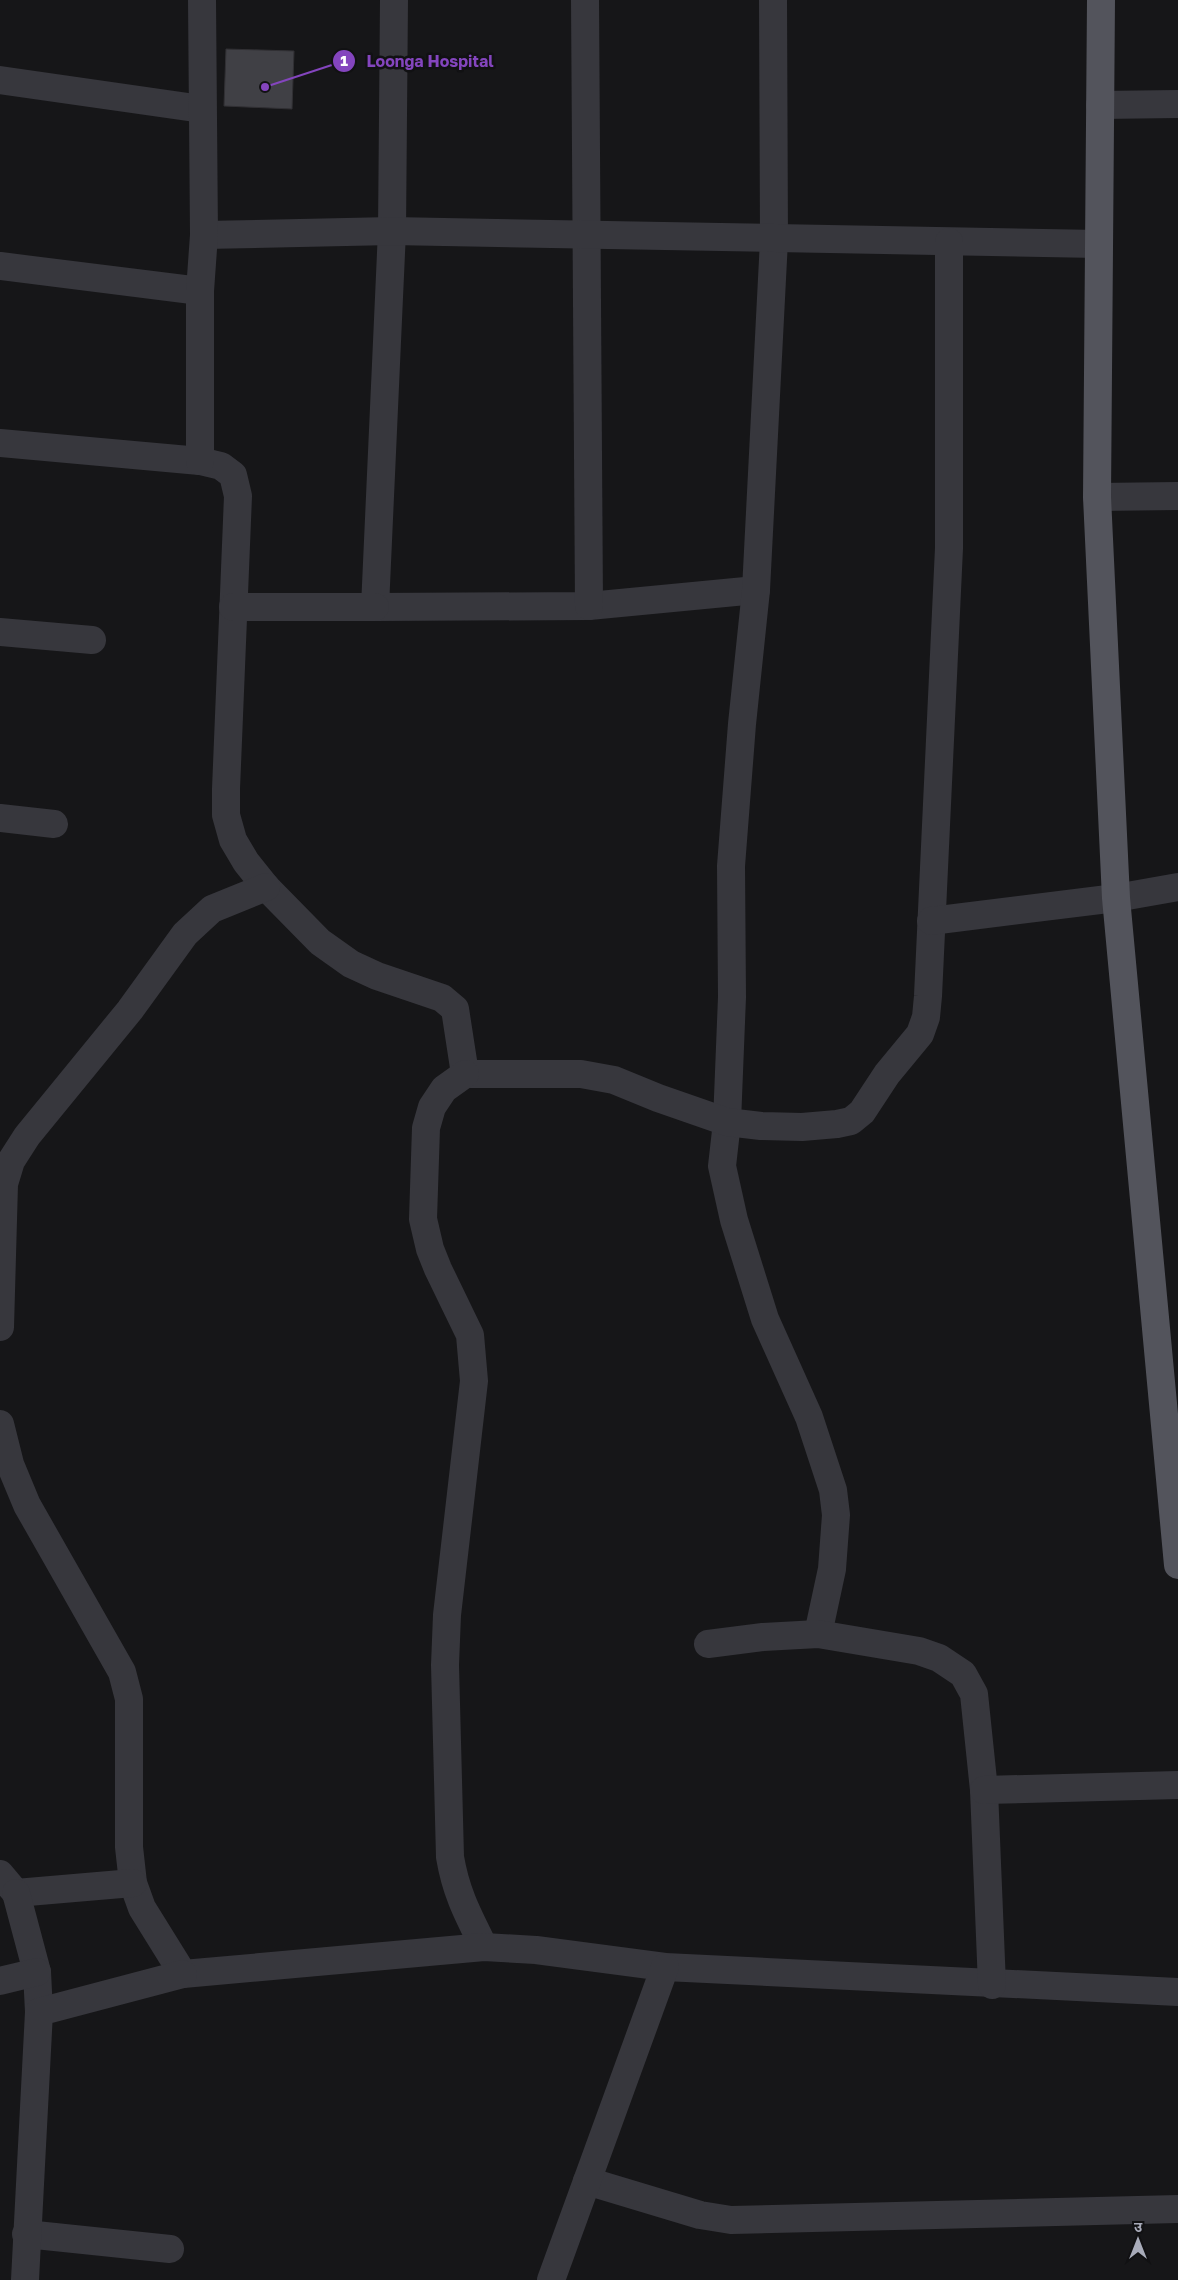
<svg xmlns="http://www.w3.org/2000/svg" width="1178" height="2280" viewBox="0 0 1178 2280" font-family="'Golos Text','Noto Sans Devanagari',sans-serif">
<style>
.building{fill:#404045;stroke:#313034}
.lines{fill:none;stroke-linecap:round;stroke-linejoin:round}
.minor{stroke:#37373d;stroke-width:28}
.major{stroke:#53545c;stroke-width:28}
.leader{fill:none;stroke:#8445be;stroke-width:2}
.callout-dot{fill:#8445be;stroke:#111113;stroke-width:2}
.mark-label{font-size:15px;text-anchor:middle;font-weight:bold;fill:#fff}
.callout-label{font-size:16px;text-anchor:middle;font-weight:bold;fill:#8445be;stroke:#111113;stroke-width:5;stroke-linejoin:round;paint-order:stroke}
</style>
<rect width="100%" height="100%" fill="#161618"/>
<!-- building -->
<path class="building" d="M226,49L294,51L292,109L224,106Z"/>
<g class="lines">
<!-- minor -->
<g class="minor">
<path d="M394,0L392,231L375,607L589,606L756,590"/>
<path d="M585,0L589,606"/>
<path d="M773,0L774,240L756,590L742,724L731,866L732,997L727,1122L722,1166L734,1220L765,1319L809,1417L833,1490L836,1515L832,1569L818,1634"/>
<path d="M0,80L202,109"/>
<path d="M1100,105L1178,104"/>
<path d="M204,235L392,231L1099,244"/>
<path d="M0,266L200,291"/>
<path d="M0,443L200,461L221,466L233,475L238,496L226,789V815L233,840L246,862L266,887L320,942L351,964L377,976L442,998L455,1009L465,1074H581L614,1080L658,1098L727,1122L761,1126L802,1127L837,1124L851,1121L862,1112L887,1074L920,1034L926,1017L928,996L949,548V242"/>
<path d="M200,461V291L204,235L202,0"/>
<path d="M1097,497L1178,496"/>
<path d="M233,607H375"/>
<path d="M0,632L92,640"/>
<path d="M0,818L54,824"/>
<path d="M931,921L1116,898L1178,887"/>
<path d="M465,1074L444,1089L432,1107L426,1128L423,1219L430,1249L438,1269L470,1335L474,1381L447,1615L445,1665L450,1857C456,1893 468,1915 484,1947"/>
<path d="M0,1327L4,1184L11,1161L27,1136L130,1010L185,934L212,909L266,887"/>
<path d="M0,1424L10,1464L27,1505L122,1672L129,1699V1847L133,1883L142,1908L183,1974L484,1947L536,1950L665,1967L1178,1992"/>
<path d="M708,1644L763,1637L818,1634L919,1651L939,1658L963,1674L974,1694L984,1790L992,1985"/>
<path d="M984,1790L1178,1785"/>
<path d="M0,1874L16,1893L133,1883"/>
<path d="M16,1893L37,1972L39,2012"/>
<path d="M0,1981L37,1972"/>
<path d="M587,2181L700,2215L731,2220L1178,2209"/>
<path d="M26,2234L170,2249"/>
<path d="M25,2280L39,2012L183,1974"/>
<path d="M551,2280L665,1967"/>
</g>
<!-- major -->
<path class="major" d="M1101,0L1097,497L1116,898L1178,1565"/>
</g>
<!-- callouts -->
<path class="leader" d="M265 87L344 61"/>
<g class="callout-dot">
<circle cx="265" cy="87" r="5"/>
<circle cx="344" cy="61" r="12"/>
</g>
<g class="mark-label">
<text x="344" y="66">1</text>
</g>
<g class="callout-label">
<text x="430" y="67">Loonga Hospital</text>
</g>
<!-- north arrow -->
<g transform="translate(1138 2240)" stroke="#111113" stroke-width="4" paint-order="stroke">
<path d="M0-4L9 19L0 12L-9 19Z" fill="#a8abb9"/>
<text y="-8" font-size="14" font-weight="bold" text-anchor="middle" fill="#a8abb9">उ</text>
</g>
</svg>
